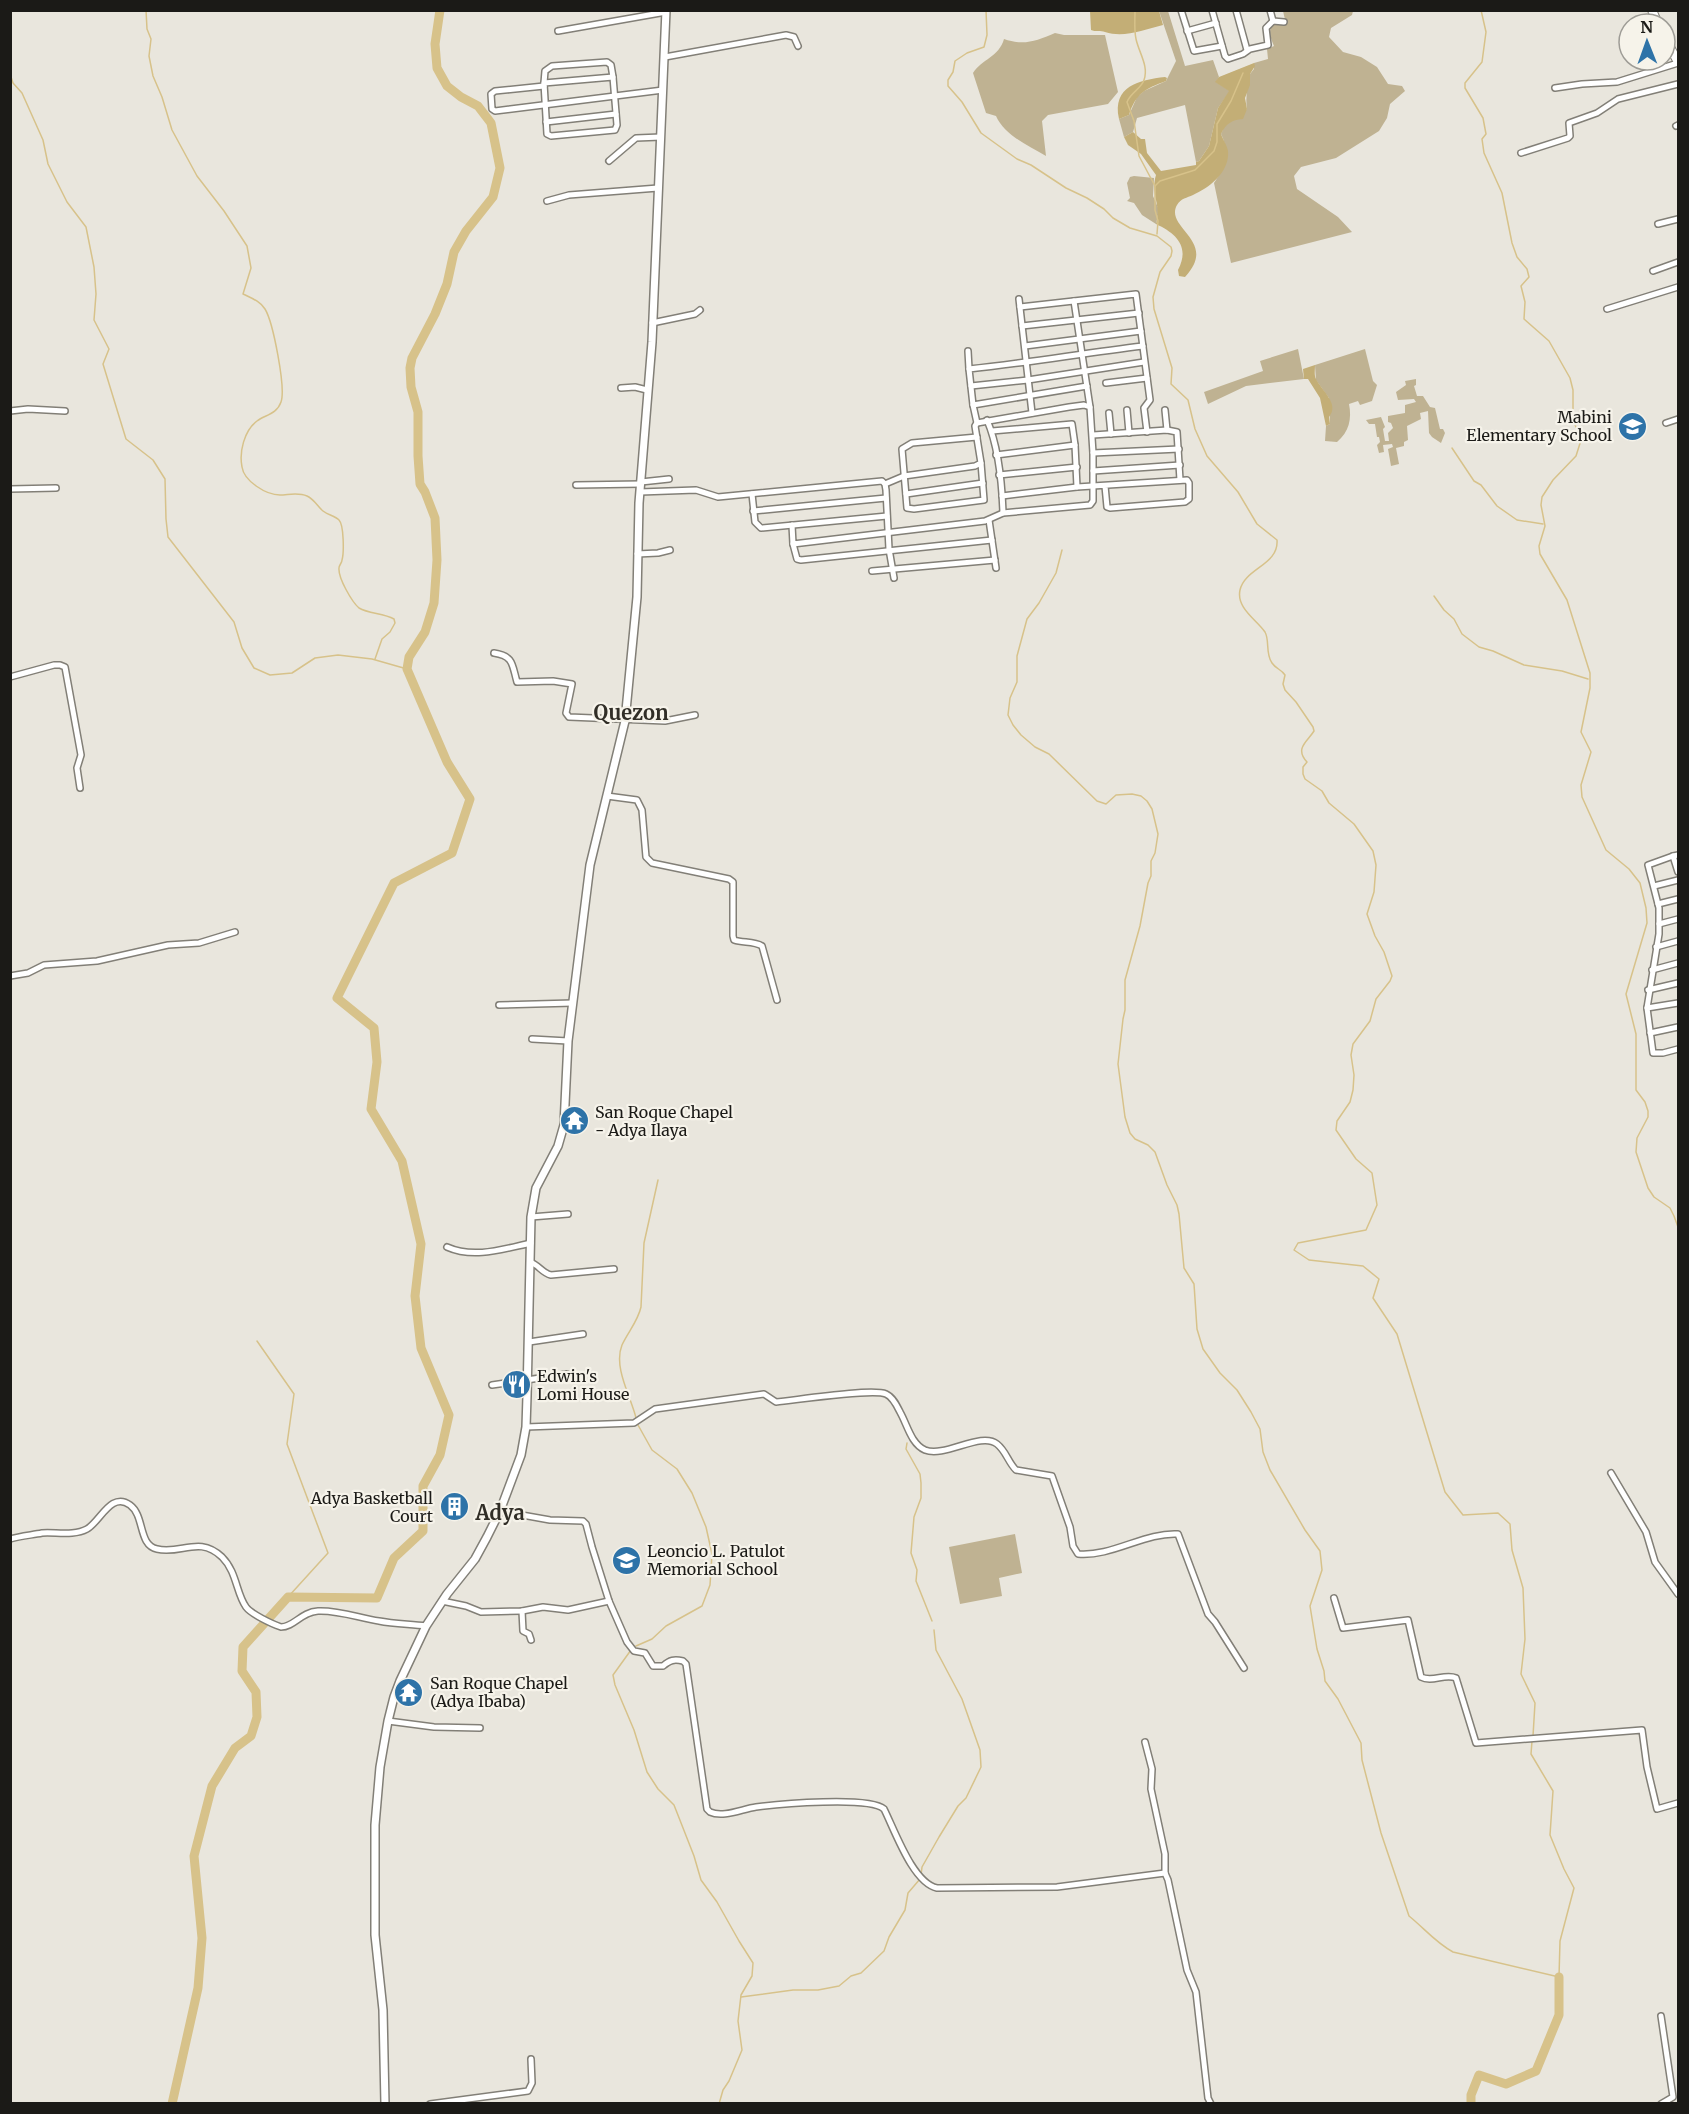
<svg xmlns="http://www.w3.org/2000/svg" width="1689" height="2114" viewBox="0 0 1689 2114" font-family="Merriweather,serif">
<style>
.green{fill:#bfb292}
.forest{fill:#c3ae76}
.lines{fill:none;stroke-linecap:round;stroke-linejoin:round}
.stream{stroke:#d7c28a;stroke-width:1.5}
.river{stroke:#d7c28a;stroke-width:9}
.minor-casing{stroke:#827f77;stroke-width:8}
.tertiary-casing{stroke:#827f77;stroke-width:10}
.secondary-casing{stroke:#827f77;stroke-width:10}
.minor{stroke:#fff;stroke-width:5}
.tertiary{stroke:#fff;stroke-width:7}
.secondary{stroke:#fff;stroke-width:8}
.labels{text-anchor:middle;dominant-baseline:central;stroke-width:4.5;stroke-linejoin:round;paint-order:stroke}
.poi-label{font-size:16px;fill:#1b1a17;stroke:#f6f3ea;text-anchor:start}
.quarter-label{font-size:20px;font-weight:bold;fill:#312e27;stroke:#f6f3ea}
</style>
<rect width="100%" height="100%" fill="#e9e6dd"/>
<!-- green -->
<g class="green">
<path d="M1159,11H1168L1185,66L1213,60L1219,77L1216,82L1230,91L1218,108L1209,146L1199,161L1196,162L1185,105L1137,118L1133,132L1124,137L1119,119L1129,115L1137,97L1144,91L1166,81L1176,61Z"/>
<path d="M1283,11H1353L1352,15L1331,28L1329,37L1343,52L1361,57L1377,67L1388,84L1402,86L1405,91L1390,104L1387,118L1379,131L1336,158L1301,167L1294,176L1297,189L1338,217L1352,232L1231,263L1214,183C1225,168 1230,152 1221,134L1225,125L1247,109C1245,96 1248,86 1250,74L1254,69V63L1268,59L1267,49L1274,46C1271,39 1268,32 1272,25L1286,24Z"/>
<path d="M1055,33L1064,35H1105L1118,92L1108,104L1048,115L1042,121L1046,156C1028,145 1005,136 996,116L986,113L973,73C982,59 999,57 1004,39C1024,46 1036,41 1055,33Z"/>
<path d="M1134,176L1154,178L1153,196L1159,210L1156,224L1142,215L1134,203L1127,201L1130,198L1127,183L1130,177Z"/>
<path d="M1298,349L1304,379L1246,386L1208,404L1204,392L1263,371L1260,361Z"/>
<path d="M1365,349L1373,381L1377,385L1372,401L1360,405L1358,401L1349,404C1352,419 1349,432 1337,442L1325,441L1326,426L1330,424L1329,398L1316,380L1315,365Z"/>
<path d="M1416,379V385L1414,386L1417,396H1423L1430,407L1435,408L1440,429H1443L1445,433L1441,443L1432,437L1429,433L1428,411L1420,413L1421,419L1407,426L1408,440L1404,442V446L1396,448L1399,464L1391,466L1388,449L1393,447L1392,444L1383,445L1384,452L1379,453L1377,445L1380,442L1379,437H1377L1375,424H1369L1366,420L1381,417L1385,427L1383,429L1385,441H1389L1388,433L1393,428L1391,423L1388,422V416L1405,413V405L1416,402L1414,399L1398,400L1396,392L1406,385L1405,381Z"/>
<path d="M1015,1534L1022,1573L999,1578L1002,1596L960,1604L949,1547Z"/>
</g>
<!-- forest -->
<g class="forest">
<path d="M1090,11H1159L1163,25C1143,30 1124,38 1105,32C1101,30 1095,32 1091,30Z"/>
<path d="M1254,63L1255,66L1250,74V85L1245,98L1247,109L1243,119C1231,120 1226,124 1221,134C1223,140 1227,145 1228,151C1230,172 1209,188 1193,195C1187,198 1181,198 1177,205C1164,228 1219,241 1185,277L1179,276L1178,270C1190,247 1177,234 1156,224C1162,205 1150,195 1156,175L1141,154L1128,145L1124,137L1133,132L1141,139H1145L1147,153L1161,171L1196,165V162L1199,161L1209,146L1218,108L1229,91L1215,82L1219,77Z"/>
<path d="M1165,77L1167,78L1166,81C1145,89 1136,93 1129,115L1119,119C1112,86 1139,80 1165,77Z"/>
<path d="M1315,365C1315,370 1314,375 1316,379C1322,391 1340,404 1329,417L1330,424L1326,426L1320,398L1308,379H1304L1303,369Z"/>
</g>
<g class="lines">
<!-- stream -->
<g class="stream">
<path d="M146,10L147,29L151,39L149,56L153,76L162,97L172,130L197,176L224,211L247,246L251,268L243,294C251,298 260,301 265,309C273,322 286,388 281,402C277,414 265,415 257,421C244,431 239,452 242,467C244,481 266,495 280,495C288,495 298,492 307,496C314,499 318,507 323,511C328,515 335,516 339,520C344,525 344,553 342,560C342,563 339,565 339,568C338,578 352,602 359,608C369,614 383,613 394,619L395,623L390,632L382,639L375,659"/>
<path d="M986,10L987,35L984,47L967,53L955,61L953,72L948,80V86L962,102L981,133L1017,159L1031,165L1066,188L1087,198L1104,209L1113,218L1130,228L1157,236L1171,247L1172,251L1171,256L1160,272L1153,297L1154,309L1172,368L1171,384L1188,400L1195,429L1207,456L1238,492L1257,524L1277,540C1279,565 1245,568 1240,590C1236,608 1257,620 1265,632C1270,641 1265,653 1272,663C1276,669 1281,669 1285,675L1283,684L1285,690L1296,702L1313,727L1314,731C1308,741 1294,748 1307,762L1303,767V774L1305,779L1322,791L1329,803L1354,824L1373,851L1376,865L1374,892L1367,914L1375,936L1384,952L1392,976L1390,981L1376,999L1370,1021L1353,1044L1351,1055L1354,1075L1353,1090L1350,1102L1337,1121L1336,1130L1356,1159L1372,1173L1377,1205L1366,1230L1298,1243L1294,1250L1309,1260L1363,1266L1379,1279L1373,1298L1397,1334L1445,1492L1463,1515L1498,1513L1510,1524L1512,1550L1523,1588L1525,1639L1521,1674L1535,1703L1533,1736"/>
<path d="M1481,10L1486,32L1482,62L1465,83V88L1483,118L1486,134L1482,139L1484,153L1502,193L1512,243L1517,257L1527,269L1529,277L1521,286L1525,302L1524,319L1549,341L1570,378L1573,390V420L1576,427L1580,430L1582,437L1576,456L1553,480L1542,497L1541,505L1545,526L1539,546L1540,554L1567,600L1590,673V688L1581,732L1591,752L1581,785L1582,797L1606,850L1629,869L1640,883L1646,908L1647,923L1626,994L1636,1034V1090L1645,1102L1648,1111V1117L1637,1138L1636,1152L1648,1188L1654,1197L1670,1208L1674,1216L1678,1227V1247"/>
<path d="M1135,11C1135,20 1134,30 1136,39C1139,53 1149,66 1144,80C1141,89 1131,92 1127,102L1134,121L1139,156L1155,186V210L1158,221L1157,234"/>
<path d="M10,74L13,83L22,93L43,140L48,164L67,202L86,227L94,267L96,294L94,320L109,349L103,364L126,439L153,460L165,479L166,519L168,537L234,622L242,648L254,668L270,675L292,673L315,658L338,655L372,659L407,669"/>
<path d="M1155,186L1160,181L1195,170L1214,151L1217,142V124L1231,101L1243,73"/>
<path d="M1452,448L1474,481L1481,485L1497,506L1517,520L1543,524"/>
<path d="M1062,550L1056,573L1039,603L1027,619L1017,656V682L1010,698L1008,715L1013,725L1021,735L1035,747L1049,754L1097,801L1106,804L1116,795L1132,794L1141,796L1147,801L1152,809L1158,834L1155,853L1151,861V876L1148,883L1140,926L1125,980V1010L1123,1019L1118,1064L1125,1117L1130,1133L1135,1139L1148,1145L1155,1152L1167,1185L1177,1205L1179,1214L1184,1268L1194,1284L1197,1329L1203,1349L1220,1373L1237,1390L1251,1412L1260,1429L1263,1452L1270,1470L1305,1530L1320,1551L1322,1570L1310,1606L1317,1649L1324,1671L1325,1681L1338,1699L1361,1743L1362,1760L1381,1833L1409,1916C1424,1928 1436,1943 1453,1952L1559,1977L1560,1941L1574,1888L1564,1869L1550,1835L1553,1791L1531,1754L1532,1741"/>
<path d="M1434,596L1444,610L1454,619L1462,634L1479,647L1493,651L1524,665L1562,671L1588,679"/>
<path d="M257,1341L294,1394L287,1444L328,1553L288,1597"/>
<path d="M636,1418C631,1397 613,1367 622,1345C628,1332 638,1321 641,1307L644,1243L658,1180"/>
<path d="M907,1443L906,1449L920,1474L921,1483V1498L914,1517L911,1553L917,1570L916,1581L932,1621"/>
<path d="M636,1646L652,1639L666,1626L702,1606L710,1585L712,1554L706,1527L692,1493L677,1469L652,1450L638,1425"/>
<path d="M631,1650L613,1675L615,1685L634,1730L647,1772L658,1789L674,1805L694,1856L701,1880L717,1902L739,1941L753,1963L752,1976L741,1995L738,2021L742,2050L729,2081L723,2090L719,2104"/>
<path d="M921,1875L922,1867L939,1837L958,1806L966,1798L981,1767L980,1750L962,1699L936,1650L934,1630"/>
<path d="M741,1997L793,1990H818L839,1986L851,1976L861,1973L884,1951L889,1937L905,1910L908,1893L920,1879"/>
</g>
<!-- river -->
<g class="river">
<path d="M172,2104L198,1988L202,1938L194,1856L212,1786L235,1748L251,1736L257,1717L256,1692L242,1671L243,1647L288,1597L377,1598L394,1558L423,1531V1486L440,1455L449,1415L421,1348L415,1296L421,1244L402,1161L371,1109L377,1062L374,1028L337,998L394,883L452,853L470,799L447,762L407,669L409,657L425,632L434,603L437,560L435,518L425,492L420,484L418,456V412L411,387L410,368L412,358L435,314L447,284L454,252L466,231L493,197L500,168L491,123L478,106L461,97L447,86L437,68L435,44L440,10"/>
<path d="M1471,2104V2095L1479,2075L1506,2084L1536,2071L1559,2015V1977"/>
</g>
<defs>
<g id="minor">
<path d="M1181,10L1194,51L1222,46"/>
<path d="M1212,10L1225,56L1228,59L1243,54L1250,49L1268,45L1266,28L1273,21"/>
<path d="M1236,10L1247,50"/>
<path d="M1270,10L1273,21"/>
<path d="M1273,21L1284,22"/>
<path d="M558,31L666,12"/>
<path d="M1187,31L1216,23"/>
<path d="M665,57L786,35L794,37L798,46"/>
<path d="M613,77L617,125L615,130L551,136L547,134L544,83Z"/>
<path d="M544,83L545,71L552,66L607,62L611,65L613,77"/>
<path d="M544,86L495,91L491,94L492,109L495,111L663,90"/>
<path d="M1555,88L1582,84L1617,82L1678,63"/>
<path d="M546,122L616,114"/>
<path d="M1676,126L1678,125"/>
<path d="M1521,153L1568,138L1570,136L1569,123L1597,113L1618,99L1678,84"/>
<path d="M609,161L636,138L661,137"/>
<path d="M547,201L569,195L658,188"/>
<path d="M1658,224L1678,219"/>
<path d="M1653,271L1678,262"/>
<path d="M1019,299L1032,413"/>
<path d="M1074,301L1090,407"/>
<path d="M1020,307L1136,294L1150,400L1144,408L1147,432"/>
<path d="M1607,309L1678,287"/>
<path d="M652,323L695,314L700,310"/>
<path d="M1022,326L1139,313"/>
<path d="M1025,346L1141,331"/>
<path d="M968,351L969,369"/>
<path d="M1106,383L1147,378"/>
<path d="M971,386L1028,380L1144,362"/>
<path d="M1087,386L973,405L969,369C1027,363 1084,353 1143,346"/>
<path d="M621,388L635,387L647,390"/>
<path d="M973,405L977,423"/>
<path d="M1127,410L1129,433"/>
<path d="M1165,410L1167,430"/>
<path d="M10,411L28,409L65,411"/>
<path d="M1109,413L1111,434"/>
<path d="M987,420C999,448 1002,483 1003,513"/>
<path d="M1666,423L1678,419"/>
<path d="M992,431L1072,424L1075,445L1077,487"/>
<path d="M1093,435L1167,430L1177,432L1180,480"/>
<path d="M977,437L912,443L902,449L907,508L914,509L984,500L981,463"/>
<path d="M1093,453L1179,449"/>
<path d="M996,455L1075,445"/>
<path d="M1093,471L1180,465"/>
<path d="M999,475L1077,467"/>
<path d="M641,482L669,479"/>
<path d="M576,485L641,484"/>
<path d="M10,489L56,488"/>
<path d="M640,492L696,490L718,497L882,481L885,484L886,490L889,549L894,578"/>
<path d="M752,494L755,522L761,528L887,516"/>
<path d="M906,494L983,483"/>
<path d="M1002,496L1077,487L1187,480L1189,483V499L1185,502L1110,508L1107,507L1105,486"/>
<path d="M753,511L886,498"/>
<path d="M989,520L996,568"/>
<path d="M792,525L793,544L985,521L1003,513L1090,505L1093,501V453L1090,407L1084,405L1069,407L977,423L975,426L981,463L975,466L904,476L885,484"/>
<path d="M793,544L797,559L801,560L992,540"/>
<path d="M637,554L658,553L670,550"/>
<path d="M872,571L995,560"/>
<path d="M494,653C514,656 512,665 517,682L553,681L572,684L566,713L569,717L665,721L695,715"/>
<path d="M10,677L54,665H60L65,667L81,755L77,768L80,788"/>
<path d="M607,796L637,800L642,810L646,857L652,863L729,879L733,882V936L734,940C743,943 754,941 762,946L777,1000"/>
<path d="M1678,855L1673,856L1678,872"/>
<path d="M1673,856L1648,865L1659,908V934L1647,1008L1653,1053H1663L1678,1049"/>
<path d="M1654,886L1678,880"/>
<path d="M1658,904L1678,899"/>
<path d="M1659,924L1678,919"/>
<path d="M1656,947L1678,941"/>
<path d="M1652,970L1678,963"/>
<path d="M10,976L28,973L44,965L97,961L168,945L199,943L235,932"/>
<path d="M1648,990L1678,983"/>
<path d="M499,1005L573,1003"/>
<path d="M1647,1008L1678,1003"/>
<path d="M1650,1033L1678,1027"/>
<path d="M532,1039L568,1041"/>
<path d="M531,1217L568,1214"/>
<path d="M447,1247C474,1259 503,1249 531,1243"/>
<path d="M530,1262C539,1265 542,1273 551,1275L614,1269"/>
<path d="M529,1342L583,1334"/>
<path d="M492,1385L567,1374"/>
<path d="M526,1427L634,1423L655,1409L764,1394L776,1402C797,1400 872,1388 886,1394C893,1397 897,1406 900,1412C907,1424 911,1444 925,1450C945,1458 981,1431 997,1444C1006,1451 1008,1462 1016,1470L1052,1476L1070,1527L1073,1546L1078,1554C1112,1557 1145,1532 1178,1534L1208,1614L1215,1622L1244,1668"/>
<path d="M1611,1473L1646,1532L1655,1562L1678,1594"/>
<path d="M500,1511L550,1520L583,1521L586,1524L592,1547L609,1601L627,1642L634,1651L645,1653L653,1666H663C670,1660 674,1659 683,1661L686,1664L707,1809L710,1812C723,1818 742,1809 756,1807C779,1804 869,1796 884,1809C895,1831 913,1883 937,1888L1057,1887L1165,1873L1168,1880L1187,1970L1196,1992L1208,2098L1211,2104"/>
<path d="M10,1539C20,1536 32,1535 42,1533C56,1532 74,1536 87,1529C100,1522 111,1491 130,1505C145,1516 138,1545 157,1549C181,1555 199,1535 222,1557C237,1572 236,1593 246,1607C251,1614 272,1624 281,1627C294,1627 301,1612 318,1611C339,1610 359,1618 379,1621C394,1624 410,1624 426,1626"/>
<path d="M1334,1598L1343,1628L1408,1620L1421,1677C1432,1683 1445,1673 1456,1678L1476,1743L1642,1730L1647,1767L1657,1809L1678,1803"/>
<path d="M442,1601L466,1606L481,1612L522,1611L543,1607L568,1610L609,1601"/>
<path d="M522,1611L523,1631L529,1634L531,1640"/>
<path d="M388,1721L434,1727L480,1728"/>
<path d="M1145,1742L1152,1769L1151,1789L1165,1854V1873"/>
<path d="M1661,2016L1673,2097L1661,2104"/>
<path d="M430,2104L528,2091L532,2083L531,2059"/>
</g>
<path id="tertiary" d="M385,2104L383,2010L375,1935V1825L380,1767L388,1721L394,1697L400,1681L426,1626L447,1594L475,1559L487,1537L500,1511L521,1455L526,1427L527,1396L531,1217L536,1188L558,1146L564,1125L568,1041L590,865L625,721L637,597L639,503L652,342L666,10"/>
<g id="secondary">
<path d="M1652,10L1658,24"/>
<path d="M1665,38L1678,62"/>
</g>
</defs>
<!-- minor casing -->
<use href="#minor" class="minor-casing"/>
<!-- tertiary casing -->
<use href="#tertiary" class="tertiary-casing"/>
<!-- secondary casing -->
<use href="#secondary" class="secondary-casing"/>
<!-- minor -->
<use href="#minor" class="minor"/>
<!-- tertiary -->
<use href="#tertiary" class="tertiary"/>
<!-- secondary -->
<use href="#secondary" class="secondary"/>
</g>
<!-- icons -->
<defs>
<symbol id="school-disc" viewBox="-11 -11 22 22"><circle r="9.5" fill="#2e73a8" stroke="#f6f3ea"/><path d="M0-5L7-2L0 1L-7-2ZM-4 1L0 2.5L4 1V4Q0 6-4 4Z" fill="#fff"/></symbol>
<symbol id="temple-disc" viewBox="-11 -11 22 22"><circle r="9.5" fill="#2e73a8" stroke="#f6f3ea"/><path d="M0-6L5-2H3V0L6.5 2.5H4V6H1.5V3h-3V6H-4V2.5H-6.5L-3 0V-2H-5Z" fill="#fff"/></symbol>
<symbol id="restaurant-disc" viewBox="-11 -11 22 22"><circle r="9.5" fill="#2e73a8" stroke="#f6f3ea"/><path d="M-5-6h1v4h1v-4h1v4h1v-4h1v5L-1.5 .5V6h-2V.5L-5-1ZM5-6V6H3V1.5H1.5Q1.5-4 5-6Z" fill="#fff"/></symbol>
<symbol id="building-disc" viewBox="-11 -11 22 22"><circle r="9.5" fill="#2e73a8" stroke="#f6f3ea"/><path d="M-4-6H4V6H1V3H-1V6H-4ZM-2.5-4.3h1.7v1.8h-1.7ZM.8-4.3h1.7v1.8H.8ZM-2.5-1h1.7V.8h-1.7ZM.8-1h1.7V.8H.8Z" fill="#fff"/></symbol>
</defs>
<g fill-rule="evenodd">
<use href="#school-disc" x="1616" y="410" width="33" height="33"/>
<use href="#temple-disc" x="558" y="1104" width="33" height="33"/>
<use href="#restaurant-disc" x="500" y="1368" width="33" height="33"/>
<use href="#building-disc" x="438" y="1490" width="33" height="33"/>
<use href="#school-disc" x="610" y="1544" width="33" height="33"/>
<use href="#temple-disc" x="392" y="1676" width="33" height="33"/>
</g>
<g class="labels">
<!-- poi labels -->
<g class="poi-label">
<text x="1612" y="417" text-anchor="end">Mabini<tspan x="1612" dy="18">Elementary School</tspan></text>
<text x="595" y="1112">San Roque Chapel<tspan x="595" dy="18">- Adya Ilaya</tspan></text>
<text x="537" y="1376">Edwin's<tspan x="537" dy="18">Lomi House</tspan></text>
<text x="433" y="1498" text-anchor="end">Adya Basketball<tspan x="433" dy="18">Court</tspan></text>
<text x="647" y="1551">Leoncio L. Patulot<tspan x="647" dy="18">Memorial School</tspan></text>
<text x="430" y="1683">San Roque Chapel<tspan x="430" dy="18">(Adya Ibaba)</tspan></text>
</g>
<!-- quarter labels -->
<g class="quarter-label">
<text x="631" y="712">Quezon</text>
<text x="500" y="1512">Adya</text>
</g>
</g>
<!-- border -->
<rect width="1689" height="2114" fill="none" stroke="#1b1a17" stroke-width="24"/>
<!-- north arrow -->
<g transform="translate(1647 42) rotate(359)"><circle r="28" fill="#f6f3ea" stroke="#9e9c96" stroke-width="1.5"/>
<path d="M0-4.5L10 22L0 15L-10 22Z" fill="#2e73a8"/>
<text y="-9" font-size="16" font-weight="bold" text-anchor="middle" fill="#1b1a17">N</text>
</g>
</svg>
